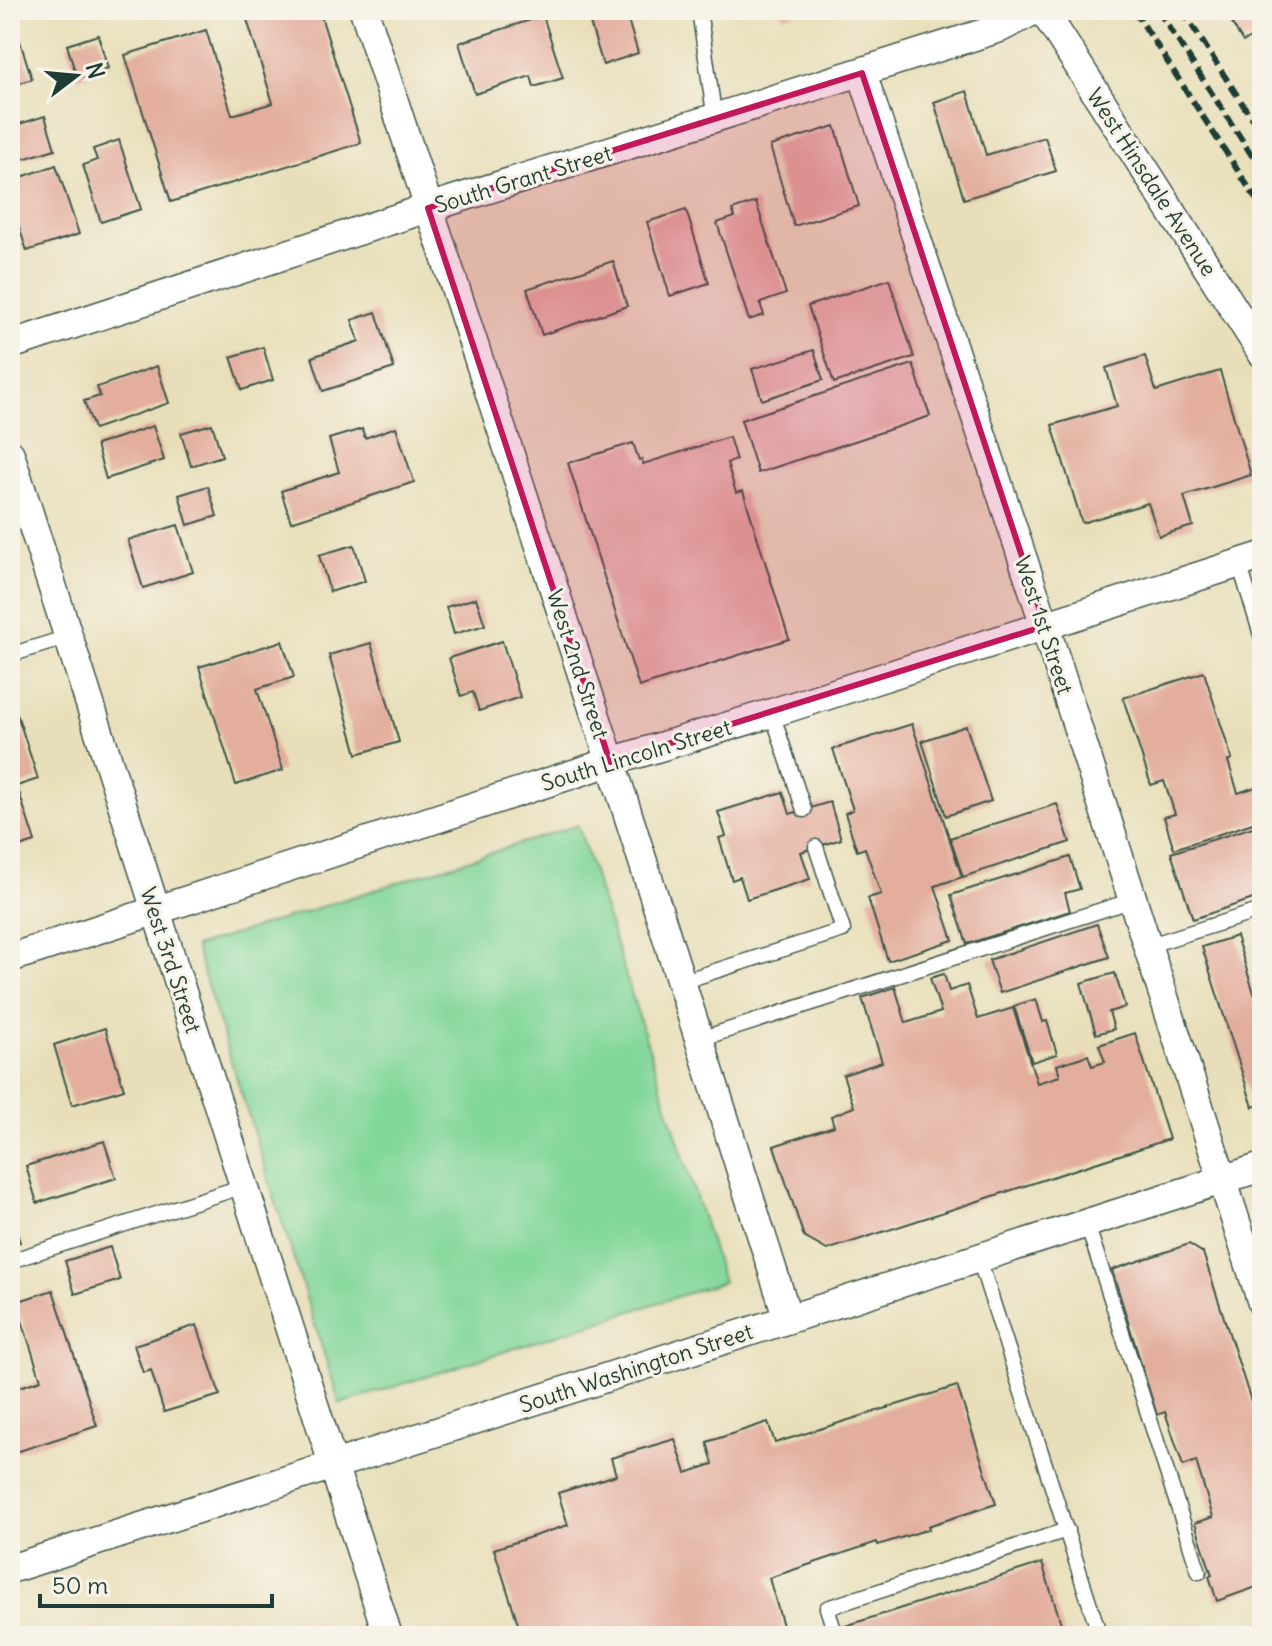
<svg xmlns="http://www.w3.org/2000/svg" width="1272" height="1646" viewBox="0 0 1272 1646" font-family="Delius,sans-serif">
<style>
.green{fill:#82d79a;stroke:#508a67;stroke-width:2}
.building{fill:#e3ae9e}
.lines{fill:none;stroke-linecap:round;stroke-linejoin:round}
.service-casing{stroke:#3d5548;stroke-width:17}
.minor-casing{stroke:#3d5548;stroke-width:31}
.service{stroke:#fff;stroke-width:14}
.minor{stroke:#fff;stroke-width:28}
.rail{stroke:#1f3d34;stroke-width:6;stroke-dasharray:12 6;stroke-linecap:butt}
.marked{fill:#c2185b;fill-opacity:0.2;stroke:#c2185b;stroke-width:6;stroke-linejoin:round}
.labels{text-anchor:middle;dominant-baseline:central;stroke-width:6;stroke-linejoin:round;paint-order:stroke}
.street-label{font-size:22px;fill:#1f3d34;stroke:#f7f3e8}
</style>
<rect width="100%" height="100%" fill="#f7f3e8"/>
<filter id="ink" filterUnits="userSpaceOnUse"><feTurbulence type="fractalNoise" baseFrequency=".0125" numOctaves="2"/><feDisplacementMap in="SourceGraphic" scale="16" xChannelSelector="R" yChannelSelector="G"/><feConvolveMatrix kernelMatrix="1 2 1 2 8 2 1 2 1" color-interpolation-filters="sRGB"/></filter>
<filter id="wash" filterUnits="userSpaceOnUse"><feTurbulence type="fractalNoise" baseFrequency=".006" numOctaves="4" result="noise"/><feDisplacementMap in="SourceGraphic" scale="32" xChannelSelector="R" yChannelSelector="G"/><feGaussianBlur stdDeviation="1.8" result="paint"/><feColorMatrix in="noise" values="0 0 0 0 0 0 0 0 0 0 0 0 0 0 0 0 0 1.4 0 .05"/><feComposite in="paint" operator="in"/></filter>
<g filter="url(#wash)">
<rect width="100%" height="100%" fill="#e8dfba"/>
<!-- green -->
<path class="green" d="M578,825L723,1282L340,1404L195,947Z"/>
<g id="blocks">
<!-- building -->
<g class="building">
<path d="M244,10H319L361,143L171,202L125,55L206,30L232,115L273,103Z"/>
<path d="M586,10H625L638,53L603,65Z"/>
<path d="M781,10H802V11L783,17Z"/>
<path d="M1229,10H1262V31L1243,42L1225,12Z"/>
<path d="M543,16L563,78L534,87L531,76L475,94L459,43Z"/>
<path d="M17,32L32,79L10,86V34Z"/>
<path d="M98,35L108,68L77,78L67,45Z"/>
<path d="M967,91L986,155L1045,137L1056,171L964,199L934,102Z"/>
<path d="M45,116L55,149L23,159L13,126Z"/>
<path d="M835,126L859,206L794,226L770,146Z"/>
<path d="M119,140L141,209L101,222L83,165L97,160L93,149Z"/>
<path d="M56,165L79,234L27,251L10,200V181Z"/>
<path d="M756,202L786,294L760,303L764,315L749,320L717,223L735,217L732,210Z"/>
<path d="M686,210L709,283L670,296L647,222Z"/>
<path d="M613,261L627,306L542,335L527,289Z"/>
<path d="M889,279L914,357L834,383L808,306Z"/>
<path d="M376,312L394,368L323,391L312,357L359,341L352,320Z"/>
<path d="M263,347L273,380L242,390L231,357Z"/>
<path d="M814,350L823,380L762,400L752,369Z"/>
<path d="M1145,356L1156,391L1220,371L1251,475L1184,496L1193,526L1159,536L1148,503L1082,523L1052,425L1117,406L1106,368Z"/>
<path d="M913,364L930,416L758,473L741,420Z"/>
<path d="M157,366L169,403L94,429L84,401L100,396L97,387Z"/>
<path d="M212,424L222,456L191,466L181,433Z"/>
<path d="M153,426L164,460L106,479L96,445Z"/>
<path d="M396,427L414,482L291,522L281,491L339,472L329,439L362,429L365,438Z"/>
<path d="M729,437L736,460L727,463L736,493L743,491L789,639L639,687L568,463L633,443L639,460L642,459L643,464Z"/>
<path d="M208,486L217,516L188,525L179,495Z"/>
<path d="M178,525L193,572L143,588L128,540Z"/>
<path d="M354,545L365,581L330,592L319,555Z"/>
<path d="M476,598L485,625L454,634L446,607Z"/>
<path d="M282,641L294,677L257,689L283,770L236,785L199,667Z"/>
<path d="M502,641L520,697L479,711L473,692L461,696L449,658Z"/>
<path d="M371,643L399,742L357,754L329,655Z"/>
<path d="M1204,672L1232,759L1228,761L1238,793L1262,785V820L1174,849L1164,817L1175,814L1164,781L1151,785L1123,698Z"/>
<path d="M17,714L38,779L17,786L35,842L10,850V716Z"/>
<path d="M912,724L962,877L935,886L953,940L888,961L868,898L881,894L865,848L857,851L845,813L853,810L833,749Z"/>
<path d="M966,726L991,801L946,816L922,741Z"/>
<path d="M783,792L790,814L830,802L841,839L801,852L810,879L747,899L740,877L732,880L719,838L726,836L718,812Z"/>
<path d="M1057,804L1070,842L963,877L950,838Z"/>
<path d="M1262,824V896L1193,919L1171,853Z"/>
<path d="M1070,857L1080,889L1065,893L1070,911L967,944L951,895Z"/>
<path d="M1097,924L1109,957L1000,993L989,960Z"/>
<path d="M1236,936L1254,993L1262,990V1104L1253,1107L1202,947Z"/>
<path d="M1115,973L1125,1007L1109,1012L1114,1029L1096,1034L1081,983Z"/>
<path d="M944,974L949,991L967,985L978,1019L1013,1008L1037,1083L1060,1076L1057,1065L1088,1055L1092,1066L1105,1062L1099,1045L1135,1033L1169,1139L827,1250L804,1237L774,1146L834,1126L831,1116L854,1107L843,1075L882,1062L862,998L895,987L906,1023L941,1012L930,978Z"/>
<path d="M1036,999L1043,1022L1047,1021L1057,1054L1032,1062L1014,1006Z"/>
<path d="M105,1028L124,1089L72,1105L54,1045Z"/>
<path d="M104,1141L116,1178L37,1203L26,1166Z"/>
<path d="M10,1212L20,1242L10,1245Z"/>
<path d="M1189,1244L1203,1253L1262,1435V1585L1217,1601L1209,1576L1212,1575L1195,1523L1213,1517L1196,1461L1183,1466L1165,1412L1157,1415L1112,1270Z"/>
<path d="M110,1247L120,1280L75,1294L65,1261Z"/>
<path d="M53,1290L97,1426L16,1452L10,1434V1390L41,1380L16,1302Z"/>
<path d="M197,1325L220,1395L164,1412L151,1370L143,1373L134,1345Z"/>
<path d="M957,1386L996,1504L928,1526L929,1529L878,1545L877,1542L769,1578L786,1636H522L494,1549L568,1525L558,1493L616,1475L611,1458L675,1439L686,1473L713,1464L707,1442L768,1422L775,1443Z"/>
<path d="M1042,1563L1065,1636H831L830,1631Z"/>
<path d="M1262,1623V1636H1234L1233,1632Z"/>
</g>
</g>
</g>
<g filter="url(#ink)">
<use href="#blocks" fill-opacity="0" stroke="#3d5548" stroke-width="2"/>
<g class="lines">
<defs>
<g id="service">
<path d="M699,10L715,120"/>
<path d="M1239,563L1262,638"/>
<path d="M10,655L68,637"/>
<path d="M772,713L804,810"/>
<path d="M1147,946L1262,910"/>
<path d="M681,982L843,930L816,847"/>
<path d="M700,1039L1133,900"/>
<path d="M1087,1224L1199,1572"/>
<path d="M979,1259L1100,1636"/>
<path d="M10,1261L244,1186"/>
<path d="M836,1636L827,1608L1067,1530"/>
</g>
<g id="minor">
<path d="M364,10L624,802L788,1319"/>
<path d="M1043,10L1262,353"/>
<path d="M862,73L1045,626L1262,1303"/>
<path d="M10,345L428,208L1000,28L1035,10"/>
<path d="M10,454L388,1636"/>
<path d="M10,958L610,762L772,713L1262,556"/>
<path d="M10,1569L1262,1167"/>
</g>
</defs>
<!-- service casing -->
<use href="#service" class="service-casing"/>
<!-- minor casing -->
<use href="#minor" class="minor-casing"/>
<!-- service -->
<use href="#service" class="service"/>
<!-- minor -->
<use href="#minor" class="minor"/>
<!-- rail -->
<g class="rail">
<path d="M1134,10L1262,208"/>
<path d="M1158,10L1262,171"/>
<path d="M1182,10L1262,134"/>
</g>
</g>
</g>
<!-- marked area -->
<path class="marked" d="M862,73L1045,626L610,762L428,208Z"/>
<g class="labels">
<!-- street labels -->
<g class="street-label">
<text transform="translate(523 179) rotate(-17)">South Grant Street</text>
<text transform="translate(1152 182) rotate(57)">West Hinsdale Avenue</text>
<text transform="translate(1044 625) rotate(72)">West 1st Street</text>
<text transform="translate(578 664) rotate(72)">West 2nd Street</text>
<text transform="translate(636 755) rotate(-17)">South Lincoln Street</text>
<text transform="translate(171 960) rotate(72)">West 3rd Street</text>
<text transform="translate(636 1368) rotate(-18)">South Washington Street</text>
</g>
</g>
<!-- margin -->
<rect width="1272" height="1646" fill="none" stroke="#f7f3e8" stroke-width="40"/>
<!-- north arrow -->
<g transform="translate(76 76) rotate(74)" stroke="#f7f3e8" stroke-width="6" paint-order="stroke">
<path d="M0-6L14 30L0 20L-14 30Z" fill="#1f3d34"/>
<text y="-12" font-size="22" font-weight="bold" text-anchor="middle" fill="#1f3d34">N</text>
</g>
<!-- scale -->
<path d="M40 1594v12h232v-12" fill="none" stroke="#1f3d34" stroke-width="4"/>
<text x="52" y="1594" font-size="24" fill="#1f3d34" stroke="#f7f3e8" stroke-width="6" paint-order="stroke">50 m</text>
</svg>
